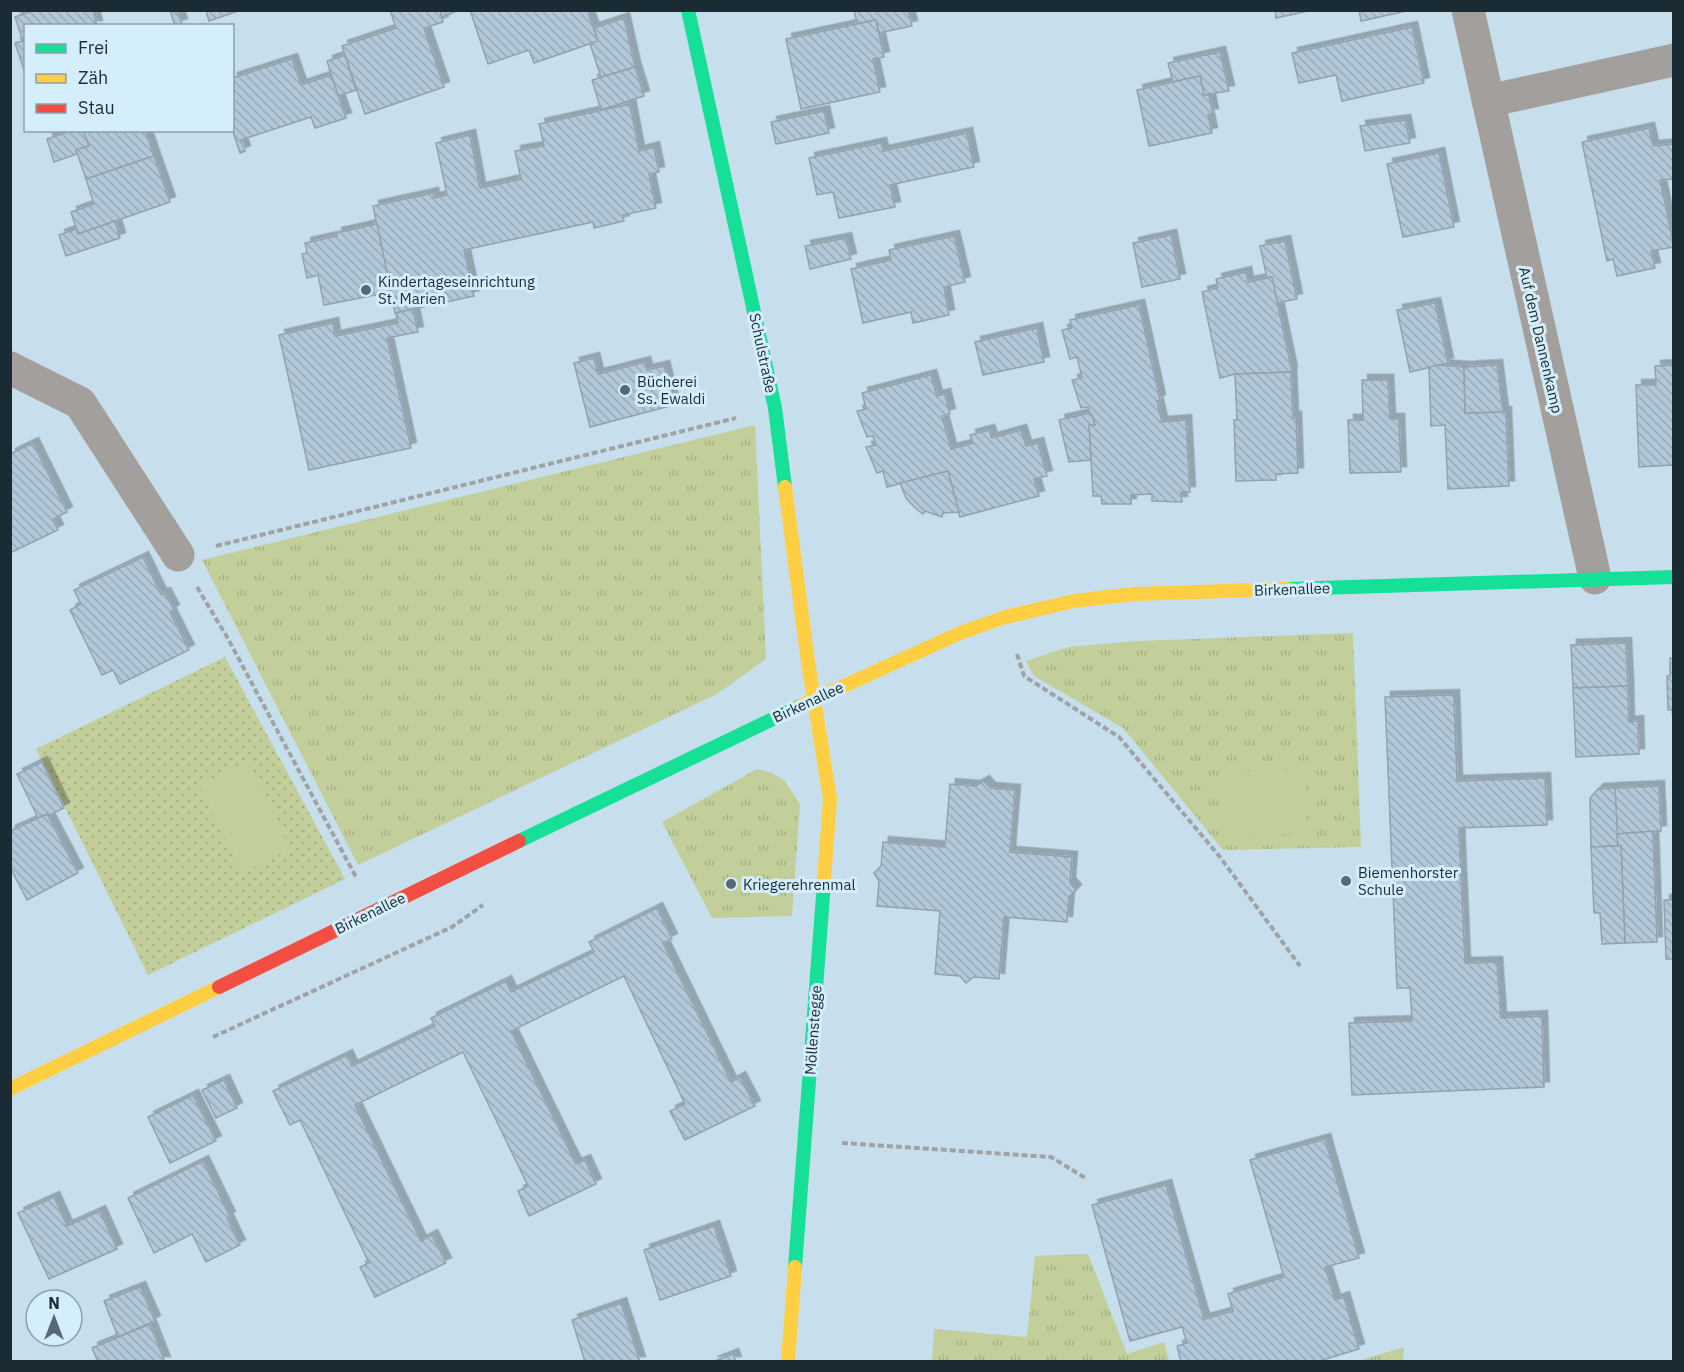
<svg xmlns="http://www.w3.org/2000/svg" width="1684" height="1372" viewBox="0 0 1684 1372" font-family="'IBM Plex Sans',sans-serif">
<style>
.grass{fill:url(#grass-tufts)}
.park{fill:url(#park-dots)}
.garden{fill:#c2cf9a}
.building{fill:url(#building-back-hatch);stroke:#92a2ae;stroke-width:1.5;filter:url(#shadow)}
.lines{fill:none;stroke-linecap:round;stroke-linejoin:round}
.path{stroke:#9fa3a5;stroke-width:4;stroke-dasharray:6 3;stroke-linecap:butt}
.street{stroke:#a29f9c;stroke-width:33}
.fast{stroke:#16e098;stroke-width:14}
.slow{stroke:#ffcf43;stroke-width:14}
.jam{stroke:#f24e42;stroke-width:14}
.poi-dot{fill:#576a74;stroke:#d4eefc;stroke-width:2}
.labels{text-anchor:middle;dominant-baseline:central;stroke-width:6;stroke-linejoin:round;paint-order:stroke}
.poi-label{font-size:15px;fill:#1a2b34;stroke:#d4eefc;text-anchor:start}
.street-label{font-size:15px;fill:#1a2b34;stroke:#d4eefc}
</style>
<defs>
<pattern id="grass-tufts" width="24" height="20" patternUnits="userSpaceOnUse" patternTransform="scale(1.5)"><rect width="24" height="20" fill="#c2cf9a"/><path d="M3 7l-1-3M5 7V3M7 7l1-3M15 17l-1-3M17 17v-4M19 17l1-3" fill="none" stroke="#a6b285"/></pattern>
<pattern id="park-dots" width="8" height="8" patternUnits="userSpaceOnUse" patternTransform="scale(1.5)"><rect width="8" height="8" fill="#c2cf9a"/><path d="M2 2h.1M6 6h.1" fill="none" stroke="#a6b285" stroke-width="1.8" stroke-linecap="round"/></pattern>
<pattern id="building-back-hatch" width="6" height="6" patternUnits="userSpaceOnUse" patternTransform="scale(1.5)"><rect width="6" height="6" fill="#b2c7d8"/><path d="M-1 5l2 2M0 0l6 6M5-1l2 2" fill="none" stroke="#98abba"/></pattern>
<filter id="shadow"><feDropShadow dx="5.5" dy="-5.5" stdDeviation="0" flood-color="#0004"/></filter>
</defs>
<rect width="100%" height="100%" fill="#c7dfec"/>
<!-- grass -->
<g class="grass">
<path d="M755,425L766,659L717,694L358,865L202,560Z"/>
<path d="M1353,633L1361,847L1223,850L1123,728L1034,676L1026,661L1068,647L1139,641Z"/>
<path d="M757,769L772,773L785,781L800,804L792,916L712,918L662,822Z"/>
<path d="M1088,1254L1127,1354L1164,1342L1169,1361H932L934,1329L1027,1337L1035,1256Z"/>
<path d="M1404,1347L1403,1361H1358Z"/>
</g>
<!-- park -->
<path class="park" d="M225,657L345,879L148,975L36,749Z"/>
<!-- garden -->
<g class="garden">
<path d="M248,761L291,849L242,873L199,785Z"/>
<path d="M1306,770L1307,834L1222,836L1220,772Z"/>
</g>
<!-- building -->
<g class="building">
<path d="M35,10H93L97,26H26V76L15,43L23,41L15,17Z"/>
<path d="M170,10H177L182,24L175,26Z"/>
<path d="M206,10H241L209,21Z"/>
<path d="M390,10H440L443,22L424,28L444,87L365,114L342,46L396,28Z"/>
<path d="M440,10H459L442,17Z"/>
<path d="M470,10H587L598,41L534,63L529,50L488,64Z"/>
<path d="M854,10H908L912,26L879,33L876,20L857,24Z"/>
<path d="M1275,10H1313L1276,18Z"/>
<path d="M1359,10H1407V11L1361,21Z"/>
<path d="M624,18L635,67L601,77L590,44L598,41L594,28Z"/>
<path d="M876,20L884,57L873,59L880,92L801,109L786,39Z"/>
<path d="M1412,27L1424,83L1342,101L1336,75L1299,83L1292,53Z"/>
<path d="M1220,52L1229,91L1204,95L1200,76L1173,82L1168,63Z"/>
<path d="M345,55L356,90L338,96L327,61Z"/>
<path d="M292,59L301,85L331,75L346,118L315,128L311,117L241,140L245,151L240,153L232,129V78Z"/>
<path d="M635,67L644,96L601,110L592,80Z"/>
<path d="M1200,76L1204,95H1209L1213,114H1208L1212,133L1149,146L1137,90Z"/>
<path d="M630,104L639,151L654,147L659,172L649,174L656,208L623,215L624,221L594,228L593,222L464,250L474,296L395,313L373,206L433,193L434,198L447,195L436,143L470,135L480,188L521,179L515,151L544,146L539,124Z"/>
<path d="M824,111L829,133L776,144L771,122Z"/>
<path d="M1405,120L1410,143L1365,151L1360,126Z"/>
<path d="M1649,128L1653,146L1674,144V179L1660,180L1674,247L1651,251L1655,268L1617,276L1613,259L1607,261L1582,142Z"/>
<path d="M73,130H83L89,146L76,150L77,154L54,162L47,139Z"/>
<path d="M83,130H145L154,156L86,179L76,150L89,146Z"/>
<path d="M967,133L974,167L890,185L895,207L839,218L833,192L817,195L809,158L881,143L883,151Z"/>
<path d="M1439,153L1454,227L1403,237L1387,164Z"/>
<path d="M154,156L170,202L78,234L71,212L94,204L86,179Z"/>
<path d="M115,221L120,238L66,256L59,235L76,229L78,234Z"/>
<path d="M377,224L391,292L324,305L318,275L307,278L302,254L307,253L305,243L337,236L336,233Z"/>
<path d="M1171,235L1180,279L1142,287L1133,243Z"/>
<path d="M954,236L965,282L944,287L949,315L913,323L911,312L863,323L851,269L891,260L889,250Z"/>
<path d="M846,238L851,259L810,269L805,246Z"/>
<path d="M1285,241L1297,299L1277,303L1272,277L1267,278L1260,246Z"/>
<path d="M1246,272L1248,282L1272,277L1292,372L1235,374L1220,378L1202,292L1218,288L1216,279Z"/>
<path d="M1435,303L1448,363L1410,372L1397,310Z"/>
<path d="M1139,305L1160,400L1157,401L1162,422L1186,420L1190,492H1181L1182,502L1152,501V494L1131,495V504H1102L1101,496H1093L1089,425H1095L1092,415H1090L1088,407L1081,408L1072,380L1082,378L1077,357L1070,359L1062,330L1072,328L1070,320Z"/>
<path d="M413,309L418,332L387,338L411,448L309,470L279,335L333,323L335,336L398,323L396,313Z"/>
<path d="M1037,328L1044,362L983,375L975,342Z"/>
<path d="M594,358L598,374L645,362L647,370L664,366L674,405L590,427L574,363Z"/>
<path d="M1438,365L1464,367L1465,413L1506,412L1509,486L1448,489L1445,425L1431,426L1429,367Z"/>
<path d="M1497,365L1503,412L1465,413L1464,367Z"/>
<path d="M1674,365V465L1639,467L1636,385H1656L1655,366Z"/>
<path d="M1291,372L1293,418L1296,417L1298,473L1276,474V480L1236,481L1234,420H1237L1235,374Z"/>
<path d="M931,375L937,396L945,394L950,414L942,416L951,449L973,443L970,435L989,430L992,438L1021,430L1026,446L1038,443L1047,476L1034,479L1039,496L960,517L948,471L887,487L883,471L877,473L866,447L876,445L873,436L867,437L857,411L866,409L862,393Z"/>
<path d="M1362,380H1388L1390,419H1399L1401,472L1350,473L1348,420H1363Z"/>
<path d="M1090,413V415H1092L1095,425H1089L1091,460L1069,462L1059,420Z"/>
<path d="M33,443L67,512L53,519L58,530L10,553V454Z"/>
<path d="M948,471L959,512L943,513L942,517L925,511L923,514L915,508L906,498L900,483Z"/>
<path d="M143,557L161,594L165,593L174,610L170,612L189,650L120,684L113,670L102,675L70,610L81,604L74,590Z"/>
<path d="M1626,643L1628,686L1573,688L1571,645Z"/>
<path d="M1670,658H1674V728L1672,710H1668L1667,676H1670Z"/>
<path d="M1628,686L1629,722L1638,721L1639,754L1576,757L1573,688Z"/>
<path d="M1454,695L1457,781L1545,778L1547,825L1459,828L1465,963L1497,962L1501,1018L1542,1016L1544,1087L1352,1095L1349,1023L1412,1021L1410,988H1397L1385,697Z"/>
<path d="M42,762L64,808L48,816L47,814L38,818L17,774Z"/>
<path d="M984,781L990,788L1015,790L1010,852L1072,857L1070,883L1076,890L1069,897L1067,922L1004,917L999,979L974,977L966,983L960,976L935,974L940,911L877,906L879,881L874,873L881,866L883,842L945,847L950,784L975,786Z"/>
<path d="M1659,786L1661,831L1617,834L1615,788Z"/>
<path d="M1615,788L1618,846L1591,847L1590,798L1598,789Z"/>
<path d="M47,814L78,873L27,900L10,867V831Z"/>
<path d="M1653,831L1657,942L1625,943L1621,846H1618L1617,834Z"/>
<path d="M1618,846H1621L1625,943L1602,944L1600,913H1594L1591,847Z"/>
<path d="M1664,900H1674V959H1666Z"/>
<path d="M657,908L672,939L663,943L731,1082L740,1077L755,1106L685,1140L670,1111L685,1104L624,976L511,1031L576,1164L585,1160L596,1184L529,1216L518,1191L528,1186L463,1052L355,1105L421,1241L432,1235L446,1263L375,1297L360,1267L369,1263L300,1120L290,1125L273,1091L347,1055L352,1066L435,1026L431,1018L506,981L511,992L594,952L589,942Z"/>
<path d="M224,1080L237,1108L216,1118L202,1090Z"/>
<path d="M193,1095L216,1141L170,1163L148,1117Z"/>
<path d="M1325,1139L1359,1258L1325,1267L1335,1300L1344,1297L1359,1349L1316,1362H1181L1177,1346L1187,1343L1182,1327L1130,1341L1092,1205L1166,1185L1204,1319L1233,1311L1228,1294L1284,1277L1250,1160Z"/>
<path d="M203,1161L230,1217L227,1218L240,1245L206,1262L192,1234L154,1253L128,1198Z"/>
<path d="M54,1197L67,1226L100,1211L117,1249L49,1279L18,1213Z"/>
<path d="M714,1226L731,1276L660,1300L644,1250Z"/>
<path d="M140,1287L155,1321L118,1337L104,1301Z"/>
<path d="M621,1303L640,1362H585L572,1320Z"/>
<path d="M150,1324L165,1362H98L92,1348Z"/>
<path d="M733,1354L736,1362H712Z"/>
</g>
<g class="lines">
<!-- path -->
<g class="path">
<path d="M216,546L736,418"/>
<path d="M197,587L227,637L356,877"/>
<path d="M1017,654L1024,676L1119,737L1220,857L1300,966"/>
<path d="M213,1037L452,927L483,905"/>
<path d="M842,1143L1051,1157L1087,1179"/>
</g>
<!-- street -->
<g class="street">
<path d="M1468,10L1595,578"/>
<path d="M1488,101L1674,60"/>
<path d="M10,368L80,403L178,555"/>
</g>
<!-- fast -->
<g class="fast">
<path d="M688,10L775,408L785,487"/>
<path d="M1287,589L1674,577"/>
<path d="M519,841L800,706"/>
<path d="M795,1267L824,882"/>
</g>
<!-- slow -->
<g class="slow">
<path d="M785,487L808,662L830,799L824,882"/>
<path d="M800,706L960,633L1005,617L1074,601L1134,594L1287,589"/>
<path d="M10,1089L219,987"/>
<path d="M788,1362L795,1267"/>
</g>
<!-- jam -->
<path class="jam" d="M219,987L519,841"/>
</g>
<!-- markers -->
<g class="poi-dot">
<circle cx="366" cy="290" r="6"/>
<circle cx="625" cy="390" r="6"/>
<circle cx="1346" cy="881" r="6"/>
<circle cx="731" cy="884" r="6"/>
</g>
<g class="labels">
<!-- poi labels -->
<g class="poi-label">
<text x="378" y="281">Kindertageseinrichtung<tspan x="378" dy="17">St. Marien</tspan></text>
<text x="637" y="381">Bücherei<tspan x="637" dy="17">Ss. Ewaldi</tspan></text>
<text x="1358" y="872">Biemenhorster<tspan x="1358" dy="17">Schule</tspan></text>
<text x="743" y="884">Kriegerehrenmal</text>
</g>
<!-- street labels -->
<g class="street-label">
<text transform="translate(1541 340) rotate(77)">Auf dem Dannenkamp</text>
<text transform="translate(763 353) rotate(78)">Schulstraße</text>
<text transform="translate(1292 589) rotate(-2)">Birkenallee</text>
<text transform="translate(808 702) rotate(-25)">Birkenallee</text>
<text transform="translate(370 913) rotate(-26)">Birkenallee</text>
<text transform="translate(813 1030) rotate(-86)">Möllenstegge</text>
</g>
</g>
<!-- border -->
<rect width="1684" height="1372" fill="none" stroke="#1a2b34" stroke-width="24"/>
<!-- legend -->
<rect x="24" y="24" width="210" height="108" fill="#d4eefc" stroke="#8aa0ac" stroke-width="1.5"/>
<rect x="36" y="44" width="30" height="9" fill="#16e098" stroke="#8aa0ac" stroke-width="1.5"/>
<text x="78" y="54" font-size="18" fill="#1a2b34">Frei</text>
<rect x="36" y="74" width="30" height="9" fill="#ffcf43" stroke="#8aa0ac" stroke-width="1.5"/>
<text x="78" y="84" font-size="18" fill="#1a2b34">Zäh</text>
<rect x="36" y="104" width="30" height="9" fill="#f24e42" stroke="#8aa0ac" stroke-width="1.5"/>
<text x="78" y="114" font-size="18" fill="#1a2b34">Stau</text>
<!-- north arrow -->
<g transform="translate(54 1318)"><circle r="28" fill="#d4eefc" stroke="#8aa0ac" stroke-width="1.5"/>
<path d="M0-4.5L10 22L0 15L-10 22Z" fill="#576a74"/>
<text y="-9" font-size="16" font-weight="bold" text-anchor="middle" fill="#1a2b34">N</text>
</g>
</svg>
